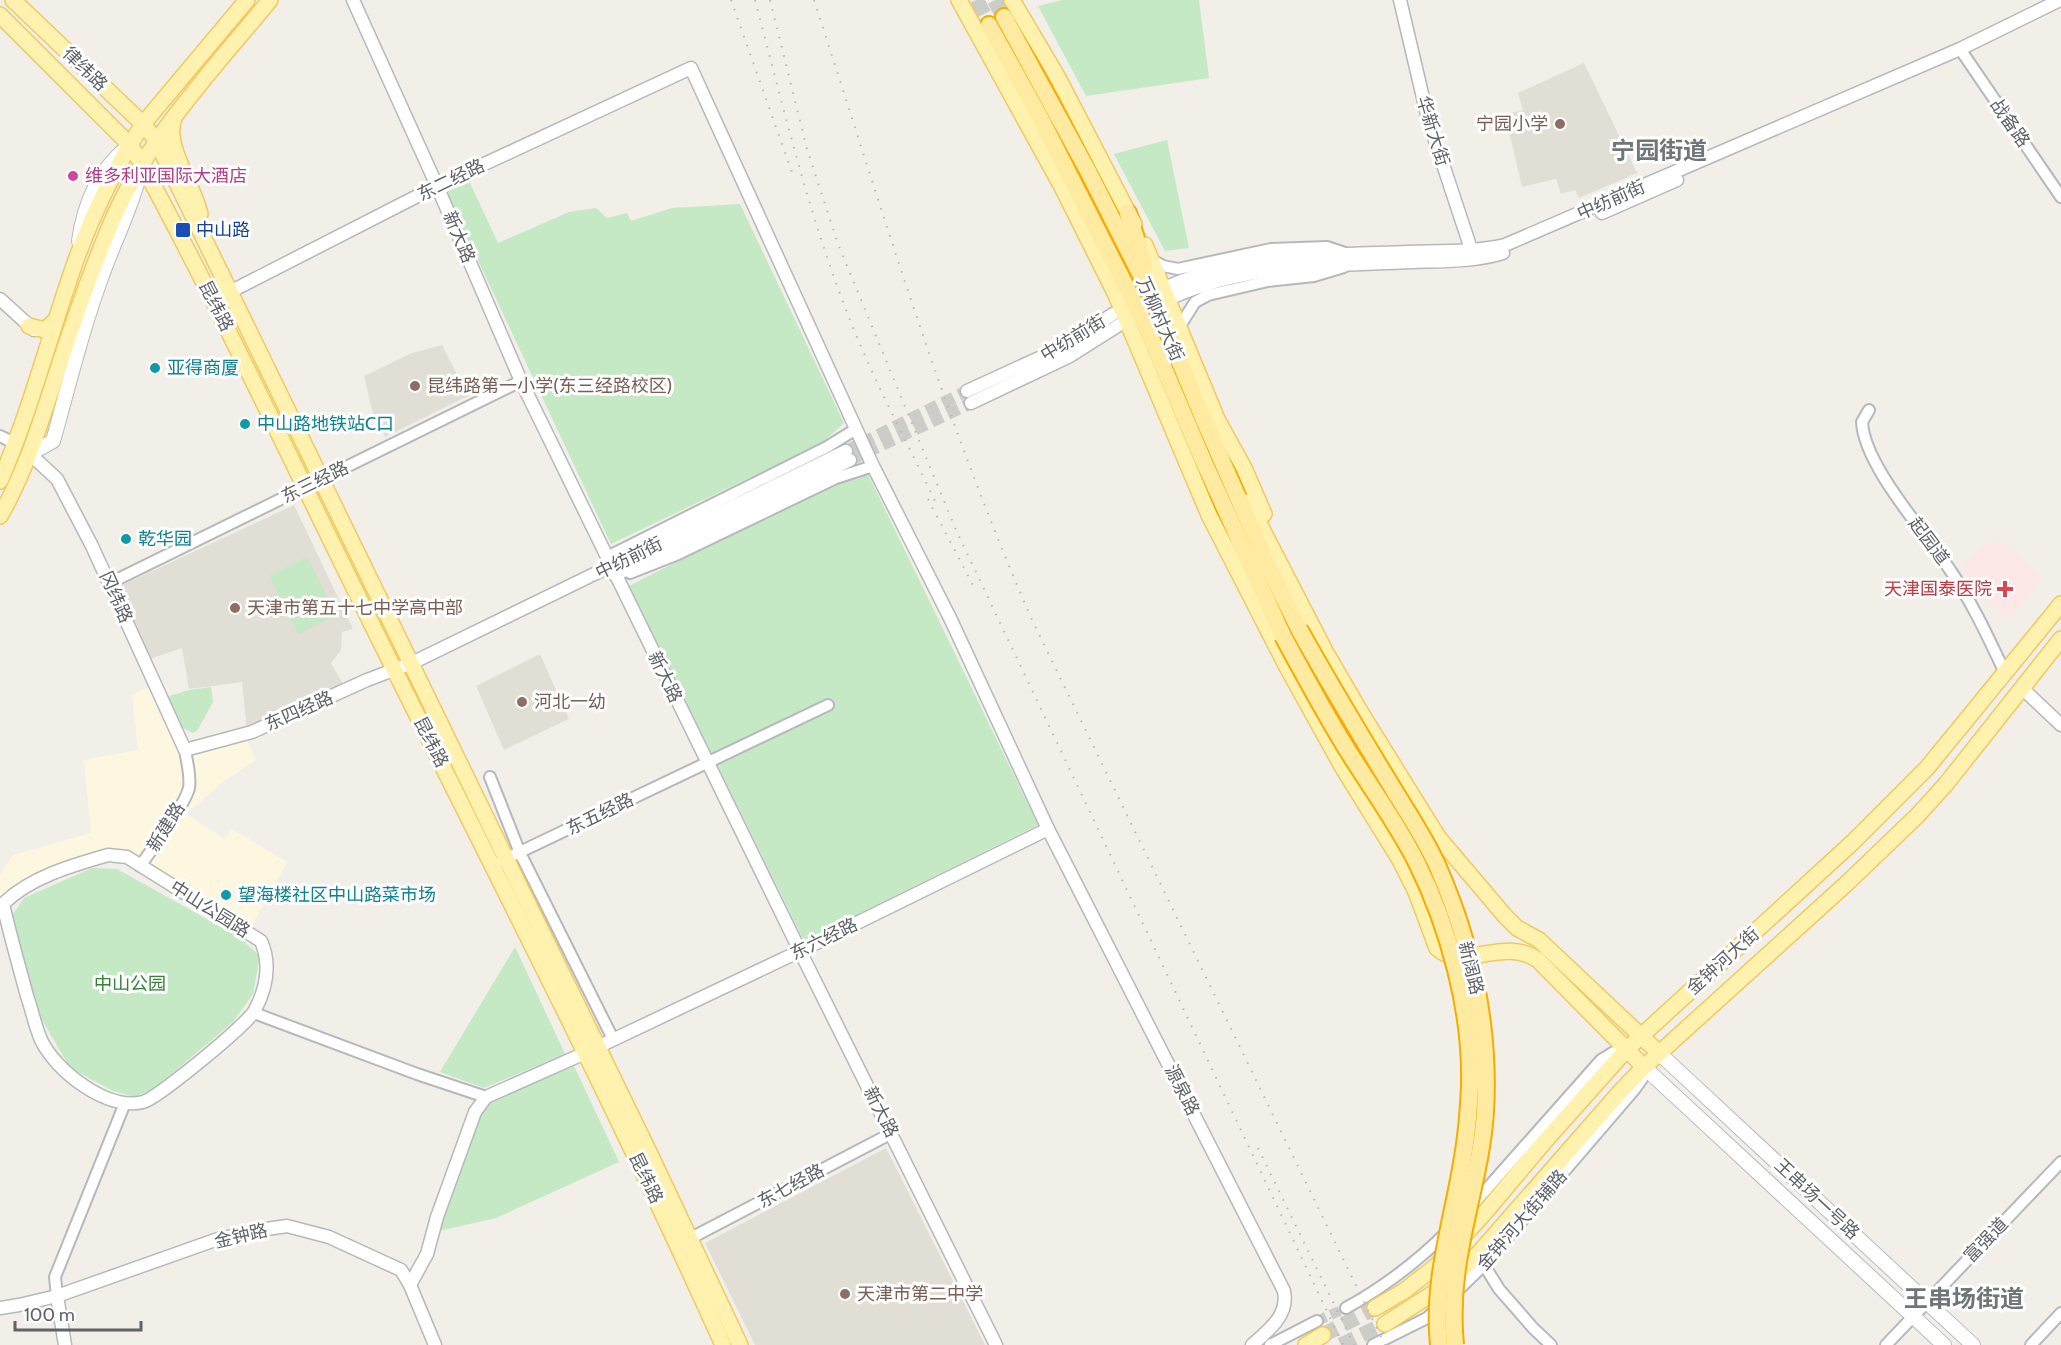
<svg xmlns="http://www.w3.org/2000/svg" width="2061" height="1345" viewBox="0 0 2061 1345" font-family="Cabin,'Noto Sans SC',sans-serif">
<style>
.commercial{fill:#fef7e0}
.education{fill:#e1ded6}
.medical{fill:#fce8e6}
.green{fill:#c5e8c5}
.lines{fill:none;stroke-linecap:round;stroke-linejoin:round}
.minor-tunnel{stroke:#ccccc8;stroke-width:10;stroke-dasharray:10 5;stroke-linecap:butt}
.tertiary-tunnel{stroke:#ccccc8;stroke-width:12;stroke-dasharray:12 6;stroke-linecap:butt}
.primary-tunnel{stroke:#ccccc8;stroke-width:15;stroke-dasharray:15 8;stroke-linecap:butt}
.trunk-tunnel{stroke:#ccccc8;stroke-width:16;stroke-dasharray:16 8;stroke-linecap:butt}
.minor-casing{stroke:#b5b8bc;stroke-width:14}
.tertiary-casing{stroke:#b5b8bc;stroke-width:15}
.secondary-casing{stroke:#b6babf;stroke-width:16}
.primary-casing{stroke:#f2c960;stroke-width:18}
.trunk-casing{stroke:#f9ab00;stroke-width:20}
.minor{stroke:#fff;stroke-width:10}
.tertiary{stroke:#fff;stroke-width:12}
.secondary{stroke:#fff;stroke-width:14}
.primary{stroke:#fff2af;stroke-width:15}
.trunk{stroke:#feeaa1;stroke-width:16}
.rail{stroke:#b6b7b8;stroke-width:2;stroke-dasharray:1.5 8;stroke-linecap:butt}
.trunk-bridge-casing{stroke:#f9ab00;stroke-width:20;stroke-linecap:butt}
.trunk-bridge{stroke:#feeaa1;stroke-width:16}
.education-dot{fill:#8d6e63;stroke:#fff;stroke-width:2}
.hotel-dot{fill:#d1479c;stroke:#fff;stroke-width:2}
.transit-dot{fill:#1a4fb4;stroke:#fff;stroke-width:2}
.culture-dot{fill:#0f9aa8;stroke:#fff;stroke-width:2}
.health-dot{fill:#e0444e;stroke:#fff;stroke-width:2}
.labels{text-anchor:middle;dominant-baseline:central;stroke-width:6;stroke-linejoin:round;paint-order:stroke}
.street-label{font-size:18px;fill:#5f6368;stroke:#fff}
.education-label{font-size:18px;fill:#785e54;stroke:#fff;text-anchor:start}
.hotel-label{font-size:18px;fill:#b23c85;stroke:#fff;text-anchor:start}
.transit-label{font-size:18px;fill:#164399;stroke:#fff;text-anchor:start}
.culture-label{font-size:18px;fill:#0d838f;stroke:#fff;text-anchor:start}
.health-label{font-size:18px;fill:#be3a42;stroke:#fff;text-anchor:end}
.park-label{font-size:18px;fill:#348238;stroke:#fff}
.district-label{font-size:24px;font-weight:bold;fill:#70757a;stroke:#fff}
</style>
<rect width="100%" height="100%" fill="#f1efe8"/>
<!-- commercial -->
<path class="commercial" d="M158,683L190,752L247,740L256,760L224,781L186,814L225,839L232,829L287,862L247,935L123,860L109,859L57,876L15,899L0,916V876L13,855L91,833L84,760L138,750L132,695Z"/>
<!-- education -->
<g class="education">
<path d="M1584,63L1637,173L1579,198L1575,190L1561,194L1556,179L1522,187L1505,114L1523,110L1518,93Z"/>
<path d="M442,345L468,396L385,437L372,410L364,376L412,353Z"/>
<path d="M294,505L353,629L342,632L341,650L331,663L343,684L247,732L242,682L189,689L182,648L150,659L118,587Z"/>
<path d="M540,654L569,719L504,750L476,686Z"/>
<path d="M886,1148L985,1345H755L705,1243Z"/>
</g>
<!-- medical -->
<path class="medical" d="M1994,542L2004,543L2042,577L2010,619L1984,600L1960,566L1984,545Z"/>
<!-- green -->
<g class="green">
<path d="M1062,0H1199L1209,78L1086,96L1038,6Z"/>
<path d="M1167,140L1189,248L1165,251L1114,154Z"/>
<path d="M469,181L498,243L569,212L596,208L607,218L627,213L631,221L672,208L740,204L844,423L822,443L611,544L446,192Z"/>
<path d="M864,466L1038,825L804,941L629,586Z"/>
<path d="M307,557L336,615L298,634L269,576Z"/>
<path d="M211,687L213,702L197,731L193,733L181,727L166,697L189,690Z"/>
<path d="M92,868L117,869L239,937L260,956L253,994L233,1022L156,1087L135,1097L113,1091L70,1068L38,1013L9,920L24,898Z"/>
<path d="M515,947L565,1054L484,1088L440,1072Z"/>
<path d="M574,1066L619,1162L496,1218L439,1231L479,1119L488,1103Z"/>
</g>
<g class="lines">
<!-- minor-tunnel -->
<path class="minor-tunnel" d="M1317,1321L1346,1308"/>
<!-- tertiary-tunnel -->
<g class="tertiary-tunnel">
<path d="M846,451L967,391"/>
<path d="M850,460L971,403"/>
</g>
<!-- primary-tunnel -->
<g class="primary-tunnel">
<path d="M1323,1335L1375,1308"/>
<path d="M1341,1345L1385,1324"/>
</g>
<!-- trunk-tunnel -->
<g class="trunk-tunnel">
<path d="M976,0L989,25"/>
<path d="M995,0L1004,17"/>
</g>
<defs>
<g id="minor">
<path d="M1960,49L2061,197"/>
<path d="M1150,259L1163,266L1178,269L1271,249L1327,247L1345,253"/>
<path d="M1178,329L1195,302L1208,295L1268,281L1314,276L1344,267"/>
<path d="M1869,410L1862,422C1864,465 1924,531 1948,567C1971,600 1988,637 2005,673"/>
<path d="M0,436L16,444"/>
<path d="M607,557L827,447L856,429"/>
<path d="M630,573L678,554L836,478L873,466"/>
<path d="M110,583L521,381"/>
<path d="M490,777L520,853L613,1039"/>
<path d="M501,861L828,705"/>
<path d="M140,866C151,851 185,805 189,788C191,777 187,762 185,750"/>
<path d="M254,1013L417,1074L486,1097"/>
<path d="M1469,1209L1601,1060L1614,1052L1627,1049"/>
<path d="M691,1238L892,1133"/>
<path d="M1481,1260L1499,1289L1533,1328L1551,1345"/>
<path d="M1454,1294L1484,1265L1634,1090L1642,1079L1644,1069"/>
<path d="M57,1296L55,1277L125,1103"/>
<path d="M1346,1308C1384,1287 1417,1262 1448,1231"/>
<path d="M1270,1345L1317,1321"/>
<path d="M1373,1345L1427,1318L1440,1306"/>
<path d="M1886,1345L2061,1162"/>
<path d="M2031,1345L2061,1313"/>
</g>
<g id="tertiary">
<path d="M353,0L437,186L521,381L800,951L996,1345"/>
<path d="M1400,0L1428,119L1473,255"/>
<path d="M1602,213L1677,180"/>
<path d="M1169,286C1244,253 1328,255 1408,252C1441,251 1473,252 1505,245L1960,49L2060,0"/>
<path d="M1173,297C1249,263 1330,266 1412,262C1442,261 1473,262 1503,253"/>
<path d="M0,299L34,330"/>
<path d="M214,300L437,186L691,68L873,466L951,620L1048,829L1284,1291C1289,1315 1269,1330 1252,1345"/>
<path d="M967,391L1061,348L1113,314"/>
<path d="M971,403L1070,356L1119,325"/>
<path d="M30,454L57,479L92,546L185,750L252,732L367,680L412,663L846,451"/>
<path d="M615,575L850,460"/>
<path d="M2022,688L2061,725"/>
<path d="M108,855L127,857L261,941C271,964 267,987 255,1010C249,1023 158,1098 143,1102C107,1111 56,1071 41,1040C35,1026 32,1010 27,996C19,966 10,935 3,904C30,877 73,865 108,855Z"/>
<path d="M410,1285L427,1254L437,1217L475,1112L486,1097L585,1053L800,951L1048,829"/>
<path d="M57,1296L65,1345"/>
<path d="M0,1308L19,1305L57,1296L218,1239L260,1230L287,1226L329,1237L401,1270L410,1285L435,1345"/>
</g>
<g id="secondary">
<path d="M79,241C84,204 98,172 126,148"/>
<path d="M30,454L53,441C69,384 83,326 104,270C116,237 132,207 140,172"/>
<path d="M1659,1053L1973,1345"/>
<path d="M1644,1067L1944,1345"/>
</g>
<g id="primary">
<path d="M13,0L143,124L156,140L648,1150L740,1345"/>
<path d="M959,0L1062,187L1116,295L1209,515L1287,667L1343,768L1400,860L1416,892L1437,948C1462,972 1504,936 1538,960L1644,1067"/>
<path d="M1012,0L1057,76L1134,224"/>
<path d="M0,15L130,145L142,164C232,331 311,503 396,673C507,896 621,1118 723,1345"/>
<path d="M174,118C163,144 194,186 200,214"/>
<path d="M1145,245L1217,419L1244,468L1264,514"/>
<path d="M29,326L45,330L56,320"/>
<path d="M0,481C31,410 50,333 76,260C93,213 116,166 143,124L247,0"/>
<path d="M1248,502L1325,651L1361,713L1438,837L1505,916L1517,928L1539,940L1659,1053"/>
<path d="M0,516C26,471 41,421 57,372C73,323 90,274 110,226C146,139 211,72 270,0"/>
<path d="M1375,1308L1404,1291L1436,1266L1482,1216L1546,1140L1627,1049L1853,842L1927,768L2061,604"/>
<path d="M1385,1324L1444,1286L1478,1254L1620,1092L1644,1067L1845,885L1917,816L1946,784L2061,639"/>
<path d="M1306,1345L1323,1335"/>
</g>
<g id="trunk">
<path d="M1004,17L1088,171L1156,305L1204,420L1268,566L1299,629"/>
<path d="M989,25L1041,119L1145,324L1203,460L1283,636"/>
<path d="M1128,213L1144,264"/>
</g>
</defs>
<!-- minor casing -->
<use href="#minor" class="minor-casing"/>
<!-- tertiary casing -->
<use href="#tertiary" class="tertiary-casing"/>
<!-- secondary casing -->
<use href="#secondary" class="secondary-casing"/>
<!-- primary casing -->
<use href="#primary" class="primary-casing"/>
<!-- trunk casing -->
<use href="#trunk" class="trunk-casing"/>
<!-- minor -->
<use href="#minor" class="minor"/>
<!-- tertiary -->
<use href="#tertiary" class="tertiary"/>
<!-- secondary -->
<use href="#secondary" class="secondary"/>
<!-- primary -->
<use href="#primary" class="primary"/>
<!-- trunk -->
<use href="#trunk" class="trunk"/>
<!-- rail -->
<g class="rail">
<path d="M731,0L794,178"/>
<path d="M755,0C782,102 806,204 843,302C869,372 905,438 937,505"/>
<path d="M770,0L807,149L838,244L956,530L1343,1345"/>
<path d="M814,0C882,209 944,420 1033,622L1385,1345"/>
<path d="M928,499L975,589"/>
<path d="M1258,1148L1354,1345"/>
</g>
<defs>
<g id="trunk-bridge">
<path d="M1299,629C1328,681 1358,731 1389,782C1405,809 1424,836 1437,865C1471,942 1490,1027 1485,1112C1482,1159 1468,1204 1460,1250C1454,1281 1452,1314 1455,1345"/>
<path d="M1283,636C1304,675 1325,714 1348,751C1371,788 1397,823 1417,863C1449,928 1472,1011 1470,1085C1469,1109 1467,1134 1463,1157C1453,1221 1432,1280 1439,1345"/>
</g>
</defs>
<!-- trunk-bridge casing -->
<use href="#trunk-bridge" class="trunk-bridge-casing"/>
<!-- trunk-bridge -->
<use href="#trunk-bridge" class="trunk-bridge"/>
</g>
<!-- markers -->
<g class="education-dot">
<circle cx="1560" cy="124" r="6"/>
<circle cx="415" cy="386" r="6"/>
<circle cx="235" cy="608" r="6"/>
<circle cx="522" cy="702" r="6"/>
<circle cx="845" cy="1294" r="6"/>
</g>
<circle class="hotel-dot" cx="73" cy="176" r="6"/>
<rect class="transit-dot" x="175" y="222" width="16" height="16" rx="3"/>
<g class="culture-dot">
<circle cx="155" cy="368" r="6"/>
<circle cx="245" cy="424" r="6"/>
<circle cx="126" cy="539" r="6"/>
<circle cx="226" cy="895" r="6"/>
</g>
<path class="health-dot" d="M2002 580h6v6h6v6h-6v6h-6v-6h-6v-6h6z"/>
<g class="labels">
<!-- street labels -->
<g class="street-label">
<text transform="translate(85 69) rotate(44)">律纬路</text>
<text transform="translate(2010 123) rotate(55)">战备路</text>
<text transform="translate(1433 131) rotate(73)">华新大街</text>
<text transform="translate(451 180) rotate(-26)">东二经路</text>
<text transform="translate(1611 200) rotate(-24)">中纺前街</text>
<text transform="translate(459 237) rotate(67)">新大路</text>
<text transform="translate(216 306) rotate(63)">昆纬路</text>
<text transform="translate(1160 319) rotate(66)">万柳村大街</text>
<text transform="translate(1073 338) rotate(-31)">中纺前街</text>
<text transform="translate(315 482) rotate(-26)">东三经路</text>
<text transform="translate(1929 541) rotate(53)">起园道</text>
<text transform="translate(629 558) rotate(-26)">中纺前街</text>
<text transform="translate(116 597) rotate(66)">冈纬路</text>
<text transform="translate(665 677) rotate(64)">新大路</text>
<text transform="translate(299 711) rotate(-24)">东四经路</text>
<text transform="translate(431 742) rotate(63)">昆纬路</text>
<text transform="translate(600 814) rotate(-26)">东五经路</text>
<text transform="translate(166 827) rotate(-58)">新建路</text>
<text transform="translate(210 909) rotate(32)">中山公园路</text>
<text transform="translate(824 939) rotate(-26)">东六经路</text>
<text transform="translate(1723 961) rotate(-42)">金钟河大街</text>
<text transform="translate(1471 968) rotate(76)">新阔路</text>
<text transform="translate(1182 1090) rotate(63)">源泉路</text>
<text transform="translate(881 1112) rotate(63)">新大路</text>
<text transform="translate(646 1178) rotate(64)">昆纬路</text>
<text transform="translate(791 1186) rotate(-28)">东七经路</text>
<text transform="translate(1817 1199) rotate(43)">王串场一号路</text>
<text transform="translate(1522 1220) rotate(-49)">金钟河大街辅路</text>
<text transform="translate(241 1236) rotate(-13)">金钟路</text>
<text transform="translate(1986 1240) rotate(-46)">富强道</text>
</g>
<!-- education labels -->
<g class="education-label">
<text x="1548" y="124" text-anchor="end">宁园小学</text>
<text x="427" y="386">昆纬路第一小学(东三经路校区)</text>
<text x="247" y="608">天津市第五十七中学高中部</text>
<text x="534" y="702">河北一幼</text>
<text x="857" y="1294">天津市第二中学</text>
</g>
<!-- hotel labels -->
<g class="hotel-label">
<text x="85" y="176">维多利亚国际大酒店</text>
</g>
<!-- transit labels -->
<g class="transit-label">
<text x="196" y="230">中山路</text>
</g>
<!-- culture labels -->
<g class="culture-label">
<text x="167" y="368">亚得商厦</text>
<text x="257" y="424">中山路地铁站C口</text>
<text x="138" y="539">乾华园</text>
<text x="238" y="895">望海楼社区中山路菜市场</text>
</g>
<!-- health labels -->
<g class="health-label">
<text x="1992" y="589">天津国泰医院</text>
</g>
<!-- park labels -->
<g class="park-label">
<text x="130" y="984">中山公园</text>
</g>
<!-- district labels -->
<g class="district-label">
<text x="1659" y="150">宁园街道</text>
<text x="1964" y="1298">王串场街道</text>
</g>
</g>
<!-- scale -->
<path d="M15 1321v9h126v-9" fill="none" stroke="#5f6368" stroke-width="3"/>
<text x="24" y="1321" font-size="18" fill="#5f6368" stroke="#ffffff" stroke-width="4.5" paint-order="stroke">100 m</text>
</svg>
